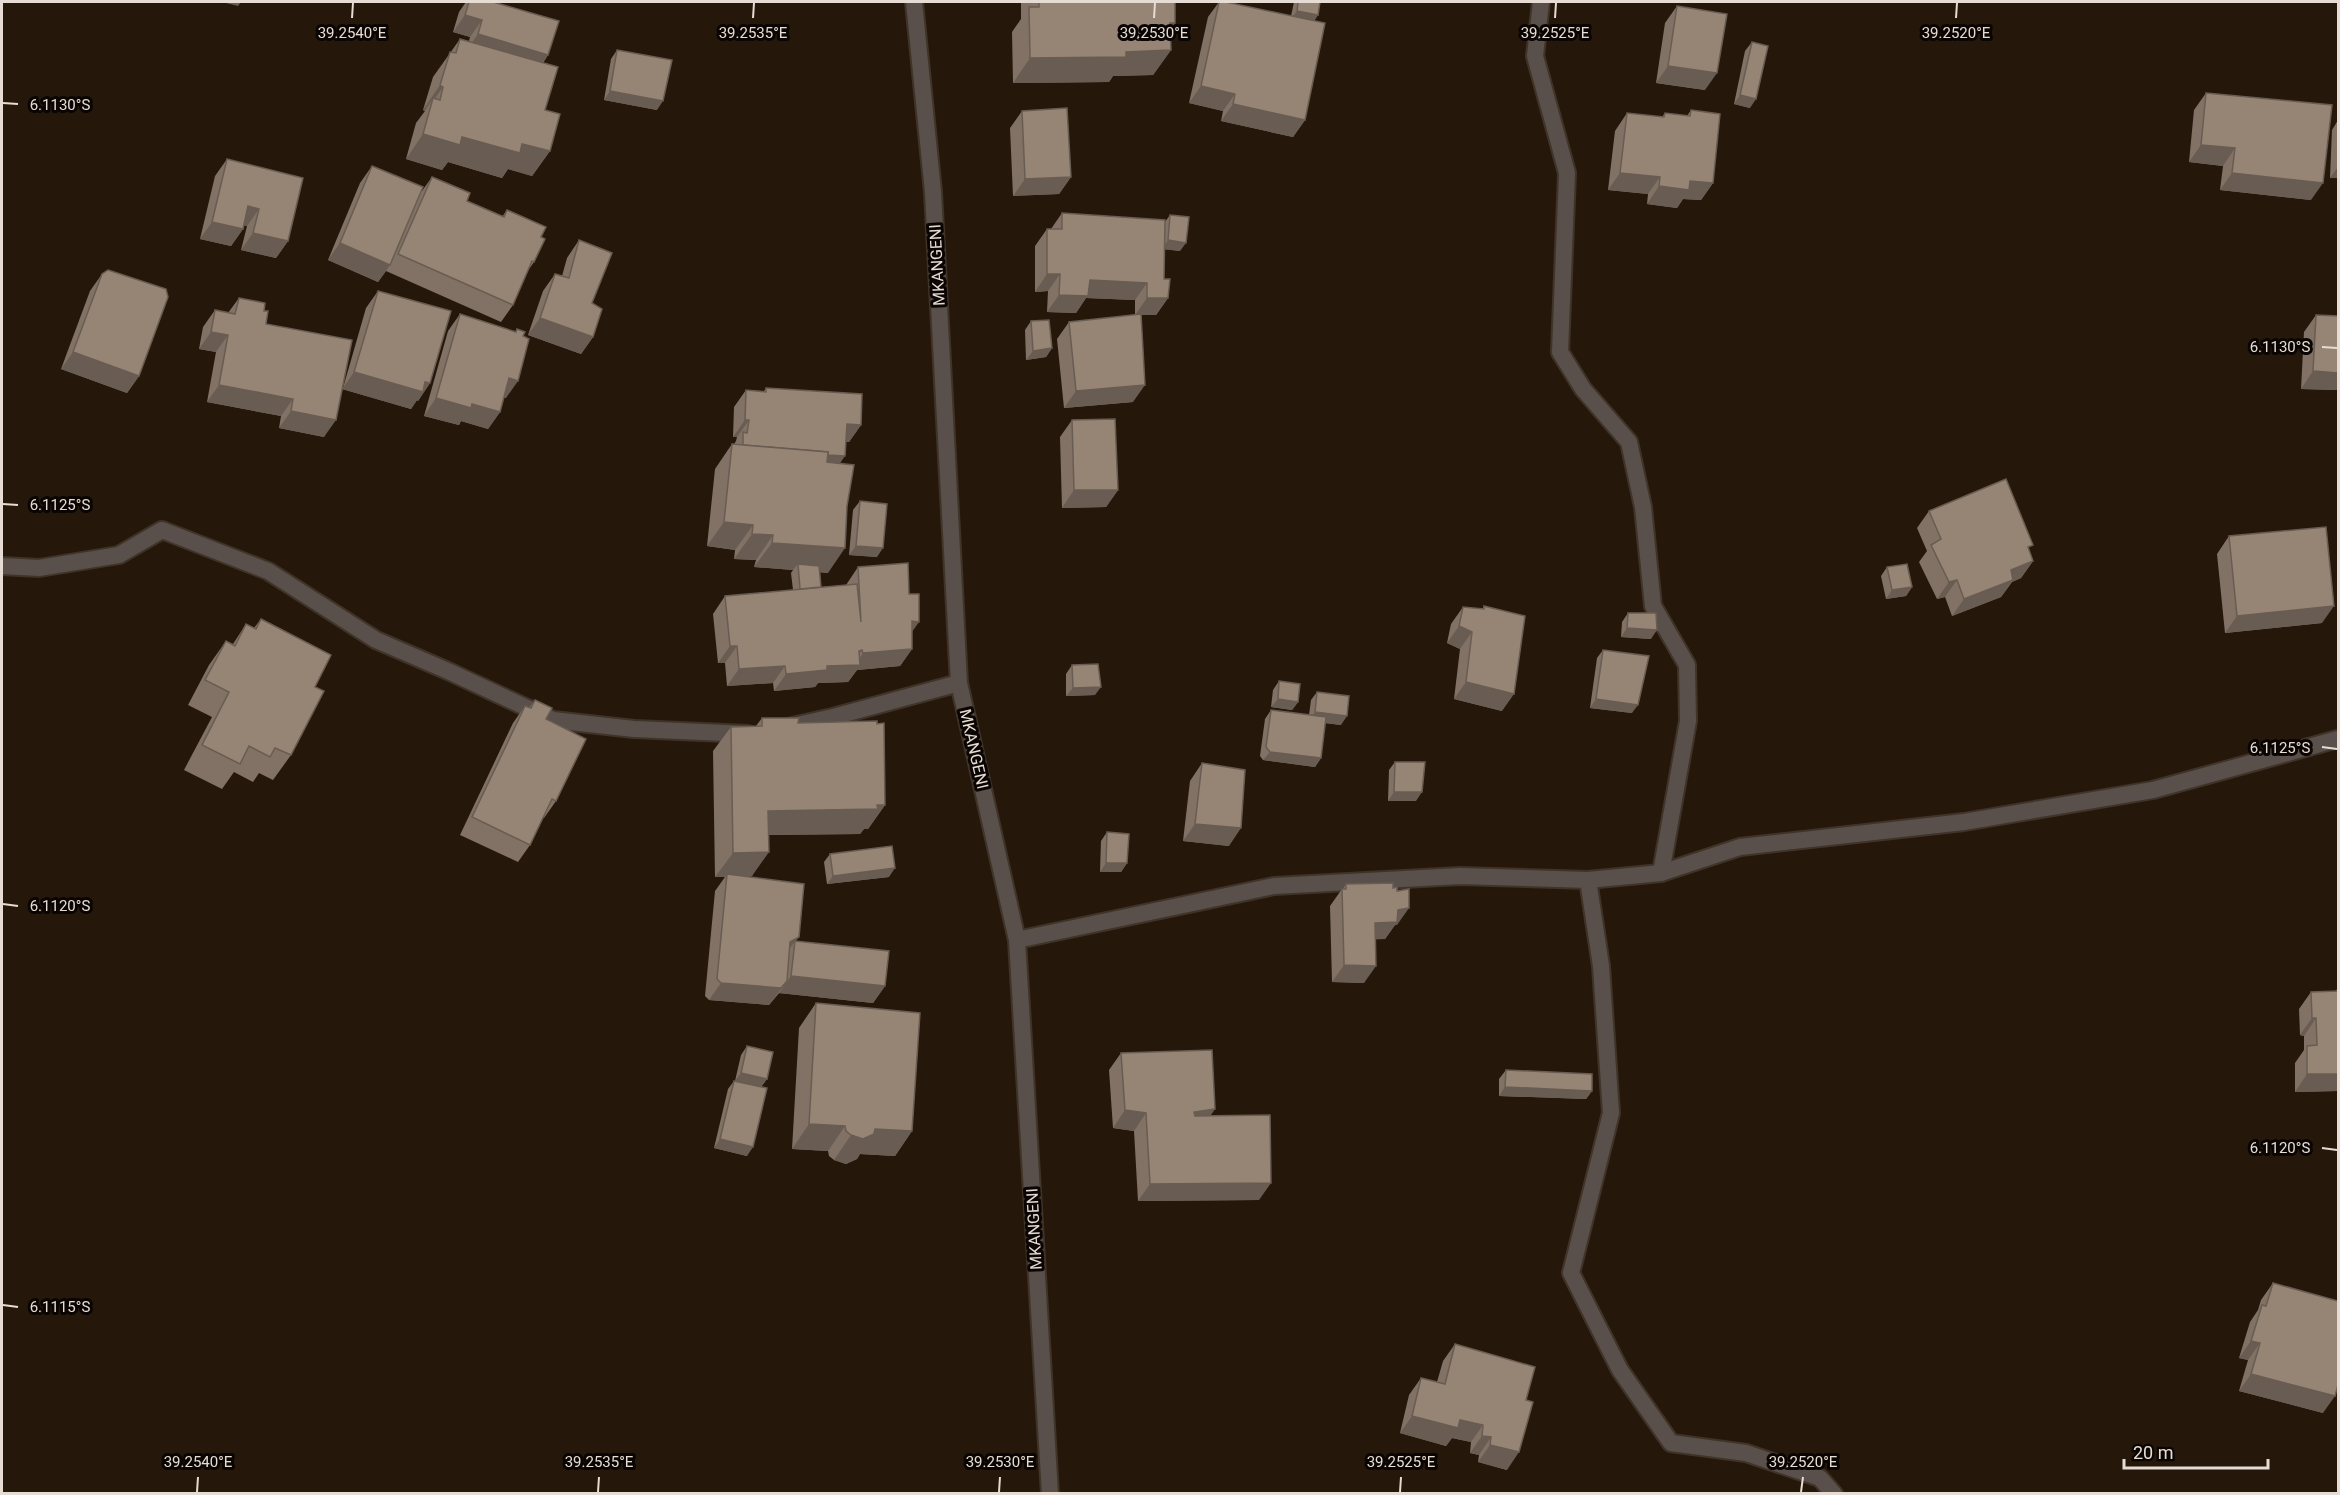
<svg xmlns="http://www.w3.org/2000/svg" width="2340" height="1495" viewBox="0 0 2340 1495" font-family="Roboto,sans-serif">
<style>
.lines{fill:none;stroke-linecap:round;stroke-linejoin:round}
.minor-casing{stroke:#403327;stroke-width:20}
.tertiary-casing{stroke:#403327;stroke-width:20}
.minor{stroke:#59504c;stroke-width:16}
.tertiary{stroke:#59504c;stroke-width:16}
.wall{fill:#817265}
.shaded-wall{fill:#695c52}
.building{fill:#968475;stroke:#695c52;stroke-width:1.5}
.ticks{fill:none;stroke:#e6dcd4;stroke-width:2}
.labels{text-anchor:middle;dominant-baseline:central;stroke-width:6;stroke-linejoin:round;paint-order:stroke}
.street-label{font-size:16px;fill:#e6dcd4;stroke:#0a0502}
.ticks-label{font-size:15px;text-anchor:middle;fill:#e6dcd4;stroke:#0a0502;stroke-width:6;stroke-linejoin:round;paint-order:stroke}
</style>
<rect width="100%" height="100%" fill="#25180b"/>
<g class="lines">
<defs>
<g id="minor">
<path d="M1541,2L1535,56L1567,173L1560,352L1583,389L1629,442L1643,507L1653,606L1687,665L1688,721L1661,873"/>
<path d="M2,566L39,568L119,555L162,530L268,571L376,640L448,671L553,720L634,729L748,734"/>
<path d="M788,727L833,717L959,683"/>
<path d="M1588,880L1601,966L1611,1113L1571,1273L1620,1370L1671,1443L1746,1453L1820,1478L1834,1494"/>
<path d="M1017,940L1274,886L1460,876L1588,880L1661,873L1740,847L1964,822L2153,790L2338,739"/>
</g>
<path id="tertiary" d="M914,2L933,192L959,683L1017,940L1050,1494"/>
</defs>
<!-- minor casing -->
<use href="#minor" class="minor-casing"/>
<!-- tertiary casing -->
<use href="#tertiary" class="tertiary-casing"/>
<!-- minor -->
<use href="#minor" class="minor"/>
<!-- tertiary -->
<use href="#tertiary" class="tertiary"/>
</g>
<!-- wall -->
<g class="wall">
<path d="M466,2H493L548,55L543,63L545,110L550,151L532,176L508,169L502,178L448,162L442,170L406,159L416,123L425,111L423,110L433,77L460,39L469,41L470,37L453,32L459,12Z"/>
<path d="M1021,2H1175V23L1170,31L1171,50L1153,75L1113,76L1109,82L1013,83L1012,32L1021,19Z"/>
<path d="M1219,2H1226L1291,16L1294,2H1320L1318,15L1314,21L1305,120L1293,137L1221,121L1223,111L1189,103L1208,17Z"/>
<path d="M1677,6L1705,90L1656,83L1665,23Z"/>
<path d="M1752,42L1750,108L1734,104L1745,51Z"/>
<path d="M617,50L657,110L604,100L611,59Z"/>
<path d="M2206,93L2311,200L2220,190L2223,166L2189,162L2194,110Z"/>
<path d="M1691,110L1713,183L1701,200L1683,199L1677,208L1647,204L1648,194L1608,190L1615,131L1627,113L1662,117L1665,113L1687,116Z"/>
<path d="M1022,111L1071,177L1059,194L1013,196L1010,128Z"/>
<path d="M2338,120V178H2330L2332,130Z"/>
<path d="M227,159L288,241L276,258L241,250L247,226L243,225V229L231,246L200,239L215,176Z"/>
<path d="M372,166L422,191L432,177L467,201L502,217L507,210L541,237L534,262L527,272L513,305L501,322L386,271L378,282L328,260L360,183Z"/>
<path d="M1062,213L1165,222L1170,215L1180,251L1164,249V279L1168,298L1156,315H1141L1133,402L1064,408L1057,339L1069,322L1135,315V300L1086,298L1076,313L1047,312L1048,291L1035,292V246L1047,229H1051Z"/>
<path d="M579,240L592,303L593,337L581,354L528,335L543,291L555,274L562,276L567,258Z"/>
<path d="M102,274L139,376L127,393L61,369L90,291Z"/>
<path d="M378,291L430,383L418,401L417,400L411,409L342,389L324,437L279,428L281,416L207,402L216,352L199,349L203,327L215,310L228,313L239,298L264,311L266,324L343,388L366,308Z"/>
<path d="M460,314L515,332L517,329L506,398L504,397L500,412L488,429L461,421L459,425L424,416L448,331Z"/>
<path d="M2316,315L2338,316V390L2301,389L2304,332Z"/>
<path d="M1031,321L1052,348L1046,357L1026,360L1025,330Z"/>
<path d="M766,388L861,425L849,442H846L840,463L828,573L820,572L821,587L846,585L858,567L912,632V649L900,666L857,670L848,682L818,683L815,687L774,691L773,683L727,686L725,663H718L713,614L725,596L793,590L791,573L793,570L754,567L756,560L734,559L735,550L707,546L715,469L732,444H734L736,441L737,437H733L734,407L746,390L764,391Z"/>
<path d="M1072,420L1118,490L1106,507L1062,508L1060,437Z"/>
<path d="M860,501L877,557L849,555L853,510Z"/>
<path d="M1929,511L2029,550L2033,561L2021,578L2012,582L2001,597L1952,616L1945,597L1937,599L1919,562L1927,551L1917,528Z"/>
<path d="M2229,536L2322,623L2225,633L2217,554Z"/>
<path d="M1887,567L1912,587L1906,596L1886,599L1881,576Z"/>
<path d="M1484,606L1502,711L1454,699L1460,649L1447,643L1451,624L1463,607L1482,609Z"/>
<path d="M1628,613L1651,639L1621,637L1622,622Z"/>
<path d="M261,619L315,687L291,755L273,780L259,773L253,782L234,772L222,789L184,770L212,717L188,705L209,665L226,641L233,644L246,624L254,628Z"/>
<path d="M1603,650L1632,713L1590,708L1597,658Z"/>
<path d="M1072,665L1095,695L1066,696V674Z"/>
<path d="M1279,681L1298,702L1292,710L1271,707L1273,690Z"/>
<path d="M1317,692L1341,725L1325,723L1321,758L1315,767L1263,760L1260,756L1265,719L1271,710L1309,715L1311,700Z"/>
<path d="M535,700L546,719L556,801L544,818L543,817L530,845L518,862L460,835L513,723L525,706L529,708Z"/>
<path d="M762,718L798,723L885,805L868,829H864L860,834L769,835L752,876L747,877L796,941L885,986L873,1003L779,993L780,992L769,1005L709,1000L705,996L715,891L725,877H715L713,751L731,727L756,726Z"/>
<path d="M1395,762L1416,801H1388L1389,770Z"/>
<path d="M1202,763L1229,846L1183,841L1190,781Z"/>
<path d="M1107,832L1127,863L1121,872H1100L1101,841Z"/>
<path d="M830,854L889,877L827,884L824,862Z"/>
<path d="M1346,884L1397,925H1395L1385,939H1376L1364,983L1332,982L1330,906L1342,889H1343Z"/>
<path d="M2338,987V1091L2295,1092V1063L2304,1050V1036L2300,1035L2299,1009L2311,992L2336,991Z"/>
<path d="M816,1003L912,1131L895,1156L860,1154L857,1159L846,1164L834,1160L829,1156L828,1151L792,1149L799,1028Z"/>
<path d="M747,1046L767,1079L761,1087L747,1156L714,1148L728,1089L734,1081H735L741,1055Z"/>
<path d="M1121,1053L1211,1116L1259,1200L1138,1201L1134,1131L1113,1128L1109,1070Z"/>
<path d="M1506,1070L1592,1091L1586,1099L1499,1096V1079Z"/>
<path d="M2273,1283L2323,1413L2239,1391L2248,1360L2239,1358L2250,1322L2258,1310L2261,1300Z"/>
<path d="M1455,1344L1507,1470L1478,1462L1479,1455L1470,1453L1471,1442L1452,1438L1446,1446L1400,1433L1409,1395L1421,1378L1437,1382L1443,1361Z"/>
</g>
<!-- shaded-wall -->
<g class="shaded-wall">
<path d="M222,2H241L238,6Z"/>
<path d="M1297,11L1318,15L1312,23L1291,19Z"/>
<path d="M465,15L482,20L470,37L453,32Z"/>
<path d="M1170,23H1175L1158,48Z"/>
<path d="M478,34L548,55L536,72L466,51Z"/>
<path d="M1171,50L1153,75L1113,76L1109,82L1013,83L1030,58L1126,52Z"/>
<path d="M1668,66L1717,73L1705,90L1656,83Z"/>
<path d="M440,85L443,87L432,103L433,98L425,111L423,110Z"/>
<path d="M1201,86L1235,94L1223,111L1189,103Z"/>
<path d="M610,91L663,101L657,110L604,100Z"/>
<path d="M1740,95L1756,99L1750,108L1734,104Z"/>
<path d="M1233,104L1305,120L1293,137L1221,121Z"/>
<path d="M423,134L462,137L522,144L550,151L532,176L508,169L502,178L448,162L442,170L406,159Z"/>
<path d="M2201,145L2235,148L2223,166L2189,162Z"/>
<path d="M2338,167V178H2330Z"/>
<path d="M1620,173L1660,177L1648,194L1608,190Z"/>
<path d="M2232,173L2323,183L2311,200L2220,190Z"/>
<path d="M1071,177L1059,194L1013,196L1025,179Z"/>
<path d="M1690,181L1713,183L1701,200L1683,199L1677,208L1647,204L1659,186Z"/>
<path d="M248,206L259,209L247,226L236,224Z"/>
<path d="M212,222L243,229L231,246L200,239Z"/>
<path d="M253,233L288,241L276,258L241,250Z"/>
<path d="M1168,240L1186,243L1180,251L1162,249Z"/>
<path d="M340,243L390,265L378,282L328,260Z"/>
<path d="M1047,274H1060L1048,291L1035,292Z"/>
<path d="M1090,280L1147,283L1135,300L1086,298L1076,313L1047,312L1059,295Z"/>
<path d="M1147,298H1168L1156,315H1135Z"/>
<path d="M540,318L593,337L581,354L528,335Z"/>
<path d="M211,332L228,335L216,352L199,349Z"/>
<path d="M1052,348L1046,357L1026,360L1033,351Z"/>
<path d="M73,352L139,376L127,393L61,369Z"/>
<path d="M2313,371L2338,373V390L2301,389Z"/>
<path d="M354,372L425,382L430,383L418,401L417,400L411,409L342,389Z"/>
<path d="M509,378L518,381L506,398L497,395Z"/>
<path d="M219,385L293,399L281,416L207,402Z"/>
<path d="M1145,385L1133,402L1064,408L1076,391Z"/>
<path d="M436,398L472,404L500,412L488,429L461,421L459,425L424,416Z"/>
<path d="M291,411L336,420L324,437L279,428Z"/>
<path d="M745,420H749L737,437H733Z"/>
<path d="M847,424L861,425L849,442L835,441Z"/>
<path d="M743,448L845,456L833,473Z"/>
<path d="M1074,490H1118L1106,507L1062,508Z"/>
<path d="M724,522L753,525L735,550L707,546Z"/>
<path d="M752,534L773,535L756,560L734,559Z"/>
<path d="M772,543L845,548L828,573L798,571V564L793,570L754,567Z"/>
<path d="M856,546L883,548L877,557L849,555Z"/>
<path d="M2033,561L2021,578L2012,582L2001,597L1952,616L1964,599L2011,570Z"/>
<path d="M1957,580L1945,597L1937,599L1949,582Z"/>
<path d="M1912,587L1906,596L1886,599L1892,590Z"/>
<path d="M2334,606L2322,623L2225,633L2237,616Z"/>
<path d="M912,621L919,622L907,639Z"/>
<path d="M1459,626L1472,632L1460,649L1447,643Z"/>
<path d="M1627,628L1657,630L1651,639L1621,637Z"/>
<path d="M730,646H737L725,663H718Z"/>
<path d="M912,649L900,666L857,670L848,682L818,683L815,687L774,691L786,674L827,666L862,650L852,665H855L863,653Z"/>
<path d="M785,666L773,683L727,686L739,669Z"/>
<path d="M1466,682L1514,694L1502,711L1454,699Z"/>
<path d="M1101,687L1095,695L1066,696L1073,688Z"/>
<path d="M1278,699L1298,702L1292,710L1271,707Z"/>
<path d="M1596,699L1638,705L1632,713L1590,708Z"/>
<path d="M1315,712L1347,716L1341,725L1308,721Z"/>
<path d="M1270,752L1321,758L1315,767L1263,760Z"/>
<path d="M1394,792H1422L1416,801H1388Z"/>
<path d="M877,805H885L868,829H864L860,834L751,835L768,811Z"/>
<path d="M1195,824L1241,828L1229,846L1183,841Z"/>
<path d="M769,852L752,876L727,877V874L725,877H715L733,853Z"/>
<path d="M1106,863H1127L1121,872H1100Z"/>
<path d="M895,868L889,877L827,884L833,876Z"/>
<path d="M1409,908L1397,925H1395L1385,939L1363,940L1375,923L1398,910Z"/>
<path d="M799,937L795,942V941L786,954L790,942Z"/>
<path d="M1344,965L1376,966L1364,983L1332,982Z"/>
<path d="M791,976L885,986L873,1003L779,993Z"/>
<path d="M787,981L769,1005L709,1000L721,983Z"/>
<path d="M2312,1018H2316L2304,1036L2300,1035Z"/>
<path d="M741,1073L767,1079L761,1087L735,1081Z"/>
<path d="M2307,1074H2338V1091L2295,1092Z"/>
<path d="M1505,1087L1592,1091L1586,1099L1499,1096Z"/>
<path d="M1215,1109L1203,1127L1182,1129L1194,1112Z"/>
<path d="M1125,1110L1146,1113L1134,1131L1113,1128Z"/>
<path d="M809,1124L845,1126L828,1151L792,1149Z"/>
<path d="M875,1129L912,1131L895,1156L860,1154L857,1159L846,1164L834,1160L851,1135Z"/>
<path d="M720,1139L753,1147L747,1156L714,1148Z"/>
<path d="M1271,1183L1259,1200L1138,1201L1150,1184Z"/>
<path d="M2251,1341L2260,1343L2248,1360L2239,1358Z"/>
<path d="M2251,1374L2335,1396L2323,1413L2239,1391Z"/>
<path d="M1412,1416L1460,1420L1483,1425L1471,1442L1452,1438L1446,1446L1400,1433Z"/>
<path d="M1482,1436L1491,1437L1479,1455L1470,1453Z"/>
<path d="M1490,1445L1519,1452L1507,1470L1478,1462Z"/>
</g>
<!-- building -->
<g class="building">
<path d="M469,2H493L559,21L548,55L478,34L482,20L465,15Z"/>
<path d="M1039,2H1175V23H1170L1171,50L1126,52V57L1030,58L1029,7H1039Z"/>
<path d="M1219,2H1226L1325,23L1305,120L1233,104L1235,94L1201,86Z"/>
<path d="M1298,2H1320L1318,15L1297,11Z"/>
<path d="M1677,6L1727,14L1717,73L1668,66Z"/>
<path d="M460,39L558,67L545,110L560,114L550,151L522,144L520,153L462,137L460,145L423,134L433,98L440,100L443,87L440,85L450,52L456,53Z"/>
<path d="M1752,42L1768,46L1756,99L1740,95Z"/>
<path d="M617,50L672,60L663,101L610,91Z"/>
<path d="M2206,93L2332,105L2323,183L2232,173L2235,148L2201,145Z"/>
<path d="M1067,108L1071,177L1025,179L1022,111Z"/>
<path d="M1691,110L1720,114L1713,183L1690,181L1689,190L1659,186L1660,177L1620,173L1627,113L1664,117L1665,113L1690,116Z"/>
<path d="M227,159L303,178L288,241L253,233L259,209L248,206L243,229L212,222Z"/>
<path d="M372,166L423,187L390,265L340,243Z"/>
<path d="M432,177L470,193L467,201L504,217L507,210L546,227L541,237L545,239L534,262L532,261L513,305L398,254Z"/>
<path d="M1062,213L1165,220L1164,279H1170L1168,298H1147V283L1090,280L1088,296L1059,295L1060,274H1047V229H1062Z"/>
<path d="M1170,215L1189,217L1186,243L1168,240Z"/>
<path d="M579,240L612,253L592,303L602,309L593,337L540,318L555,274L569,278Z"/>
<path d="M108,270L166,289L168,297L139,376L73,352L102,274Z"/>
<path d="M378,291L451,311L430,383L425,382L423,392L354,372Z"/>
<path d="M239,298L265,303L264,311H268L266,324L352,340L336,420L291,411L293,399L219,385L228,335L211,332L215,310L235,314Z"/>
<path d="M460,314L516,332L517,329L525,332L523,336L529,339L518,381L509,378L500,412L472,404L471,408L436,398Z"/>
<path d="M1141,314L1145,385L1076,391L1069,322Z"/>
<path d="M2316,315L2338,316V373L2313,371Z"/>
<path d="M1049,320L1052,348L1033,351L1031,321Z"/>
<path d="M766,388L862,394L861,425L847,424L845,456L828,455V452L743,445V432L747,433L749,420H745L746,390L766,392Z"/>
<path d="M1115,419L1118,490H1074L1072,420Z"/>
<path d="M732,444L828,452L827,462L854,465L847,506L845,548L772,543L773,535L752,534L753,525L724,522Z"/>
<path d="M2006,479L2033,545L2028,547L2033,561L2011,570L2013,580L1964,599L1957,580L1949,582L1931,545L1941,539L1929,511Z"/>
<path d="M860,501L887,504L883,548L856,546Z"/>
<path d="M2326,527L2334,606L2237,616L2229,536Z"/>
<path d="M908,563L909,594H919V622L912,621V649L863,653L862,650L859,651L860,665L827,666V670L786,674L785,666L739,669L737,646H730L725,596L857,584L861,622L858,567Z"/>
<path d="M798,564L819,566L821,587L800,589Z"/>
<path d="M1907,564L1912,587L1892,590L1887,567Z"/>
<path d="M1484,606L1525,616L1514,694L1466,682L1472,632L1459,626L1463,607L1484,609Z"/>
<path d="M1628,613H1656L1657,630L1627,628Z"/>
<path d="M261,619L331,655L315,687L324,691L291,755L275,748L270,757L249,746L240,764L202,745L229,692L205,680L226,641L235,646L246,624L256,629Z"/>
<path d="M1603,650L1649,656L1638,705L1596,699Z"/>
<path d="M1098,664L1101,687L1073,688L1072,665Z"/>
<path d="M1279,681L1300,684L1298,702L1278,699Z"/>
<path d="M1317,692L1349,696L1347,716L1315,712Z"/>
<path d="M535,700L552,708L546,719L586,739L556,801L552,799L530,845L472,817L525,706L531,708Z"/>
<path d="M1271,710L1326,717L1321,758L1270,752L1266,747Z"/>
<path d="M762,718H799L798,723L877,721V724L884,723L885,805H877L878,809L768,811L769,852L733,853L731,727L762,726Z"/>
<path d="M1395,762H1425L1422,792H1394Z"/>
<path d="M1202,763L1245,770L1241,828L1195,824Z"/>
<path d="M1107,832L1129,834L1127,863H1106Z"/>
<path d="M892,846L895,868L833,876L830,854Z"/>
<path d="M727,874L804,884L799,937L790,942L787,981L781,988L721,983L717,979Z"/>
<path d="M1393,883V888L1397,887V891L1409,889V908L1398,910L1397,922L1375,923L1376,966L1344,965L1342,889H1346V884Z"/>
<path d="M795,941L889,951L885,986L791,976Z"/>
<path d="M2338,991V1074H2307V1046L2317,1045L2316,1018H2312L2311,992Z"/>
<path d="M816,1003L920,1013L912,1131L875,1129L874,1134L863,1139L851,1135L846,1131L845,1126L809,1124Z"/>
<path d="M747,1046L773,1052L767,1079L741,1073Z"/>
<path d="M1212,1050L1215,1109L1194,1112L1195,1116L1270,1115L1271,1183L1150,1184L1146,1113L1125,1110L1121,1053Z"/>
<path d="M1506,1070L1592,1074V1091L1505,1087Z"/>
<path d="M734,1081L767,1088L753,1147L720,1139Z"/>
<path d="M2273,1283L2338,1301V1385L2335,1396L2251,1374L2260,1343L2251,1341L2262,1305L2266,1306Z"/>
<path d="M1455,1344L1535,1367L1526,1400L1533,1402L1519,1452L1490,1445L1491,1437L1482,1436L1483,1425L1460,1420L1458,1428L1412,1416L1421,1378L1445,1384Z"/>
</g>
<!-- ticks -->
<path class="ticks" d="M352,18L353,3M753,18L754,3M1154,18L1155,3M1555,18L1556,3M1956,18L1957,3M3,103L18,104M2322,347L2337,348M3,504L18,505M2322,747L2337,749M3,904L18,906M2322,1148L2337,1150M3,1305L18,1307M197,1492L198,1477M598,1492L599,1477M999,1492L1000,1477M1400,1492L1401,1477M1801,1492L1803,1477"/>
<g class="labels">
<!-- street labels -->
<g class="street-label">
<text transform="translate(937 265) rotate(-93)">MKANGENI</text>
<text transform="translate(974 749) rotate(77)">MKANGENI</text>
<text transform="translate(1034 1229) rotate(-93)">MKANGENI</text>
</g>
</g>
<g class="ticks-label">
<text x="352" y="38">39.2540°E</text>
<text x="753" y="38">39.2535°E</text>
<text x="1154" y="38">39.2530°E</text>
<text x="1555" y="38">39.2525°E</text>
<text x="1956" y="38">39.2520°E</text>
<text x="60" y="110">6.1130°S</text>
<text x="2280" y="352">6.1130°S</text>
<text x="60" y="510">6.1125°S</text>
<text x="2280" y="753">6.1125°S</text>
<text x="60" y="911">6.1120°S</text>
<text x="2280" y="1153">6.1120°S</text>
<text x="60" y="1312">6.1115°S</text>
<text x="198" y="1467">39.2540°E</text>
<text x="599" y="1467">39.2535°E</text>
<text x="1000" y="1467">39.2530°E</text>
<text x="1401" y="1467">39.2525°E</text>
<text x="1803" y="1467">39.2520°E</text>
</g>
<!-- border -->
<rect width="2340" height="1495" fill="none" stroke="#e6dcd4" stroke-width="6"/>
<!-- scale -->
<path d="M2124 1459v9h144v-9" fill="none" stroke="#e6dcd4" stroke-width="3"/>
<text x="2133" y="1459" font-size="18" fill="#e6dcd4" stroke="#0a0502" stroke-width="4.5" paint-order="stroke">20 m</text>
</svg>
